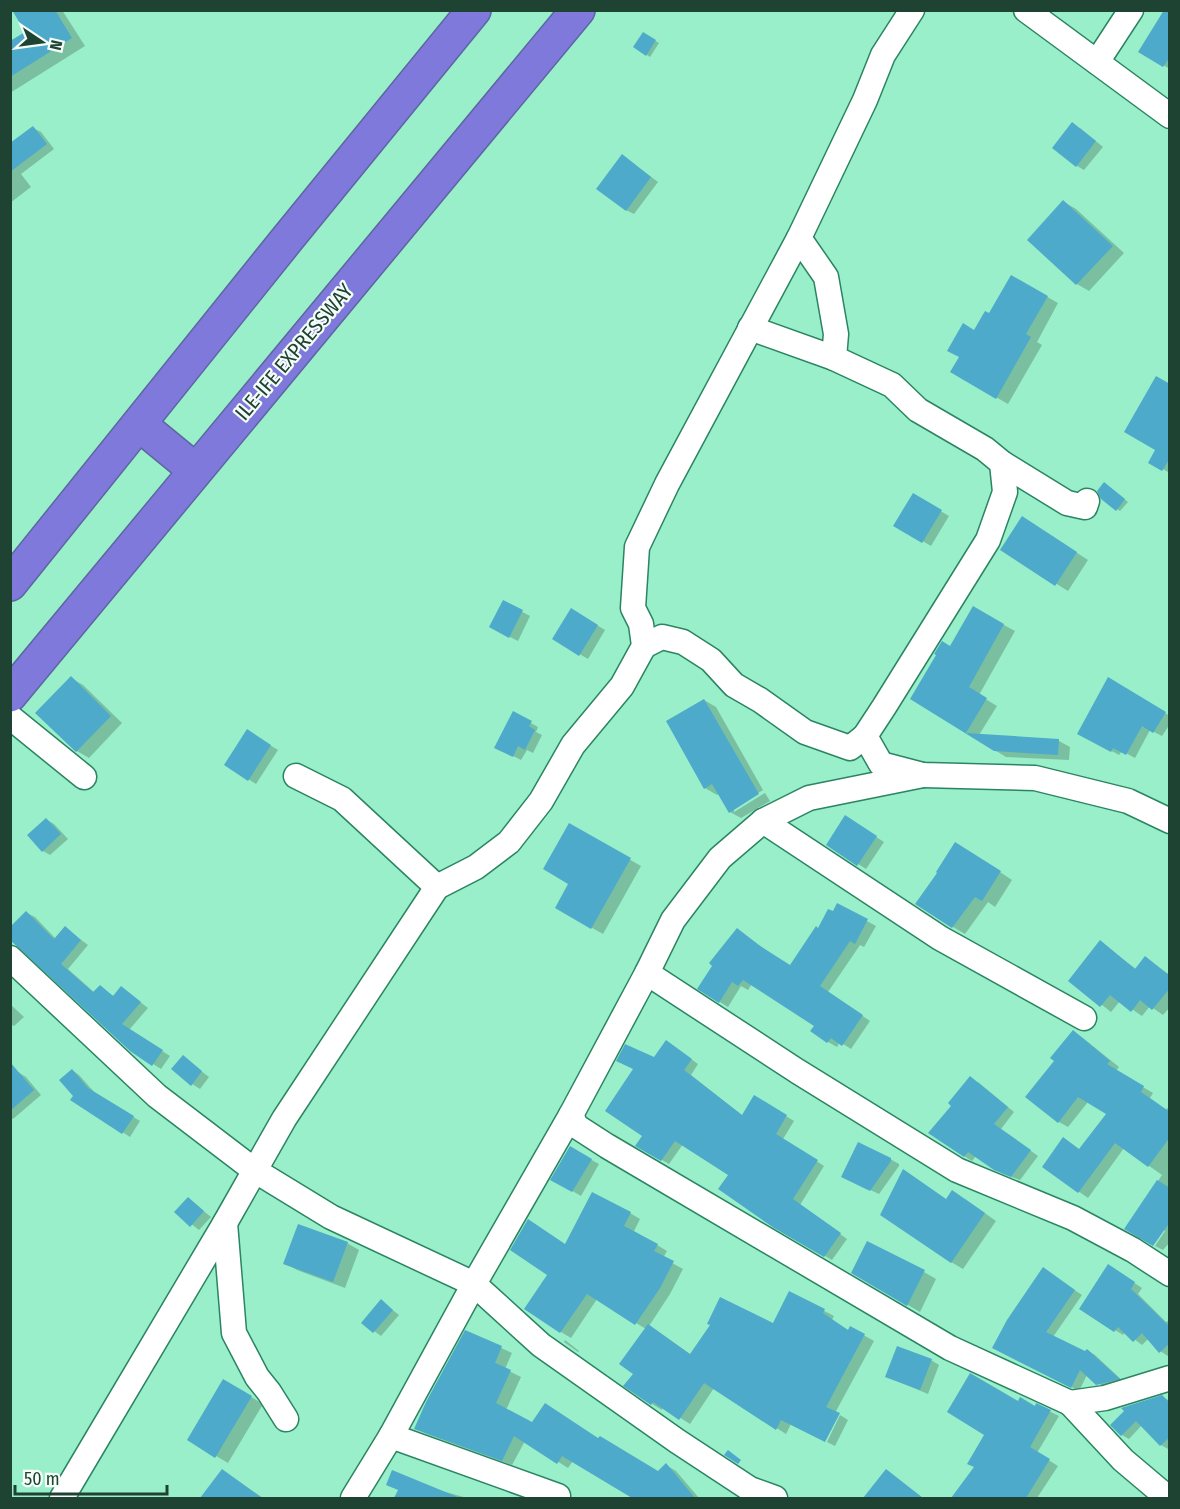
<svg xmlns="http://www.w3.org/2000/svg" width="1180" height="1509" viewBox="0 0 1180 1509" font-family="'Fira Sans Condensed',sans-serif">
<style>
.shadow{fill:#0003}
.building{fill:#4daacb}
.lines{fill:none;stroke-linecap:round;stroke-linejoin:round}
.street-casing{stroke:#2b8462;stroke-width:27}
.highway-casing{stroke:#5d66a1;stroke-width:36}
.street{stroke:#fff;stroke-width:24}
.highway{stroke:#7f79dc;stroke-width:33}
.labels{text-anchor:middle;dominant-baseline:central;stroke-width:4.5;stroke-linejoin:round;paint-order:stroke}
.street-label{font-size:21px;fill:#1f4333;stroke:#f5fdf9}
</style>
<rect width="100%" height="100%" fill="#99efc9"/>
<!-- shadow -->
<g class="shadow">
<path d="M14,10H62L85,46L10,93V43L27,32Z"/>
<path d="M1170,22V69L1140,52Z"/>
<path d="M644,34L659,43L650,57L635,47Z"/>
<path d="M33,128L41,132L54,149L21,174L31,187L10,203V154Z"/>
<path d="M1080,128L1103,147L1084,170L1077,166Z"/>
<path d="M630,161L658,182L634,214L626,210Z"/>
<path d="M1064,202L1076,209L1124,253L1089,291L1077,284Z"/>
<path d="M1012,277L1058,303L1037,342L1042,345L1008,404L952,372L975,332L990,315Z"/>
<path d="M1170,386V473L1150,462L1157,449Z"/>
<path d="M1108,486L1128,502L1120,511L1117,509Z"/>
<path d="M913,495L949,516L931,546L895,525Z"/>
<path d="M1034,525L1088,560L1068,591L1002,550Z"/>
<path d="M504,602L530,616L518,641L498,631Z"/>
<path d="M973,608L1015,631L979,695L997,706L979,735L1059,741L1070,747L1069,760L1006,757L912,699L951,648Z"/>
<path d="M572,610L605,630L588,659L554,639Z"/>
<path d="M71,678L83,685L122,723L89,758L77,751Z"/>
<path d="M1109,679L1170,716V724L1162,736L1150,730L1135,758L1122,751L1119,755L1079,733Z"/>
<path d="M704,700L716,707L763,790L734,808V812L765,793L770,801L741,818L730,812L719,793L717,795L705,788Z"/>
<path d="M513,713L538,727L536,732L542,735L533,753L527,750L521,760L496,747Z"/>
<path d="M255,736L278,750L256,784L248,779Z"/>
<path d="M47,820L54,824L68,839L50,855L43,851Z"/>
<path d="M853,822L884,842L866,869L828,845Z"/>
<path d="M569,825L641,866L603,934L557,908L570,883Z"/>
<path d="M968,851L1012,880L995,907L988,902L965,934L953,927Z"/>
<path d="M837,905L876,926L864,947L860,945L828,992L870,1021L851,1049L840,1042L837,1047L828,1042L812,1031L816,1026L752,984L748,990L741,986L728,1007L720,1002L738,930L790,967L833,913Z"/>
<path d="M27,913L35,917L56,939L65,928L88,945L68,969L95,993L100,987L115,997L122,988L148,1008L129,1030L170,1056L161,1069L131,1050L21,947Z"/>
<path d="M1100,942L1136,969L1145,958L1170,975V1007L1163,1015L1150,1006L1142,1016L1120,1001L1111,1012L1070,980Z"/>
<path d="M10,1004L24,1017L14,1026L10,1024Z"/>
<path d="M1074,1032L1083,1038L1119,1067L1116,1071L1153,1093L1150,1098L1166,1110L1170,1105V1242L1163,1250L1155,1246L1165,1231L1163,1229L1126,1228L1162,1175L1124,1148L1088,1198L1044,1167L1080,1150L1108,1113L1088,1102L1068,1127L1059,1122L1056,1061Z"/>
<path d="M674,1047L698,1064L691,1075L743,1116L755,1097L794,1121L783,1139L824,1166L800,1205L847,1239L832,1260L775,1227L730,1174L683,1144L669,1164L638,1146L645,1136L655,1059Z"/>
<path d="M183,1057L209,1077L200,1089L192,1084Z"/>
<path d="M72,1070L79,1075L96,1094L140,1121L130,1137L72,1100L75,1096Z"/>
<path d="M18,1072L26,1077L41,1095L13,1119L10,1117V1078Z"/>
<path d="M978,1082L1014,1112L1001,1129L1038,1156L1020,1180L1003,1174L976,1156L972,1161L964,1156Z"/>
<path d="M570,1148L599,1164L581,1196L552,1179Z"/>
<path d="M890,1159L899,1164V1166L879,1194L851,1181Z"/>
<path d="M915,1178L947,1200L965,1199L996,1221L963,1269L951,1262Z"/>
<path d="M189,1199L211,1217L199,1230L176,1212Z"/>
<path d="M630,1213L640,1219L634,1231L667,1251L663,1258L683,1269L670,1294L649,1326L691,1355L774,1325L790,1293L834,1316L832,1320L849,1331L851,1328L874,1341L835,1413L791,1424L786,1434L714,1388L690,1424L663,1407L662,1410L652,1404L625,1385L635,1373L646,1329L597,1299L571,1338L561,1332L566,1245Z"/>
<path d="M347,1243L359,1250L345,1288L297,1270L285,1263Z"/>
<path d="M1116,1271L1142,1288L1138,1294L1166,1322L1170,1320L1168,1356L1160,1351L1149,1338L1142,1345L1125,1332L1123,1335L1115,1330Z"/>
<path d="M924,1272L936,1279L920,1312L853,1273Z"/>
<path d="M1051,1274L1082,1295L1053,1337L1085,1353L1087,1350L1095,1355L1125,1383L1105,1388L1087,1375L1079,1391L1002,1352Z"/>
<path d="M381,1301L399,1315L381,1336L374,1331Z"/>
<path d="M466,1332L512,1353L505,1369L521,1377L506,1410L533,1423L599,1439L658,1473L666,1465L676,1471L699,1498H634L573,1461L568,1468L525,1441L512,1465L427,1434L416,1428Z"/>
<path d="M565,1340L579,1351L578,1352L564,1342Z"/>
<path d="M931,1360L939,1365L928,1394L887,1377Z"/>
<path d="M224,1381L263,1404L228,1463L189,1440Z"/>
<path d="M1162,1397L1170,1401L1168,1449L1161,1445L1142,1425L1129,1439L1122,1435L1112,1425Z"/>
<path d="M1018,1403L1035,1408L1037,1405L1059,1416L1037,1453L1058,1466L1037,1498H953Z"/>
<path d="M840,1415L848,1420L835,1446L827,1442Z"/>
<path d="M222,1471L234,1478L263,1498H204Z"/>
<path d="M886,1471L920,1496L919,1498H865Z"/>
<path d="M435,1489L467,1498H396L399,1491Z"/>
</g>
<!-- building -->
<g class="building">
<path d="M12,10H55L72,38L10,77V41L25,32Z"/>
<path d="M1164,10H1170V57L1163,67L1138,52Z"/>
<path d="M643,32L656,40L646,56L633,47Z"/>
<path d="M1072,122L1096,141L1076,167L1052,148Z"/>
<path d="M33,126L47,144L10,172V143Z"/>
<path d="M622,154L651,177L626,211L596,189Z"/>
<path d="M1063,200L1113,246L1076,285L1027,240Z"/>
<path d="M1011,275L1048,296L1026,334L1031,337L996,399L950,372L959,357L947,351L963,323L974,330L985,311L989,313Z"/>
<path d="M1156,376L1170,384V458L1162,471L1148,463L1155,450L1124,432Z"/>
<path d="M1104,482L1125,499L1116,511L1101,499L1097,491Z"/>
<path d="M913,493L942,510L922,543L893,526Z"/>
<path d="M1022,516L1077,552L1055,586L1000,550Z"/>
<path d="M503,600L523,610L509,638L489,627Z"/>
<path d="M973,606L1004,624L969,687L987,698L966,733L1059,739L1058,755L994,751L910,699L936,655L934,654L942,641L950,646Z"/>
<path d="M571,608L598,625L579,656L552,639Z"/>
<path d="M71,676L111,716L76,752L35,713Z"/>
<path d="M1108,677L1166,712L1153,733L1142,726L1126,755L1113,748L1111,752L1077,734Z"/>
<path d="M704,699L759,794L729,813L712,784L704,789L666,721Z"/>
<path d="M513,711L532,721L529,726L535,730L525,750L518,746L513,757L494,748Z"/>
<path d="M247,729L271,745L248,781L224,765Z"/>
<path d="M845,815L877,836L857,866L826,845Z"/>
<path d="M46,818L61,834L42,852L27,835Z"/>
<path d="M569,823L631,858L591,929L555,908L568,884L543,869Z"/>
<path d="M955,842L1001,871L982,901L975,897L952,928L915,904L937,873L936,872Z"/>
<path d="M837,903L868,919L855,944L850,941L820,986L863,1015L842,1046L831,1038L827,1043L810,1031L814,1026L743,980L738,986L732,982L719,1003L697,989L712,966L709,963L737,928L760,946L790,965L816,926L818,928L828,909L833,911Z"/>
<path d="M26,911L54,939L65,926L81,940L61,964L93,992L100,985L113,996L121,986L141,1002L122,1024L163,1050L152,1066L130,1051L10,940V927Z"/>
<path d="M1100,940L1135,969L1145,956L1170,976V988L1152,1010L1140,1000L1131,1012L1110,995L1100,1007L1068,981Z"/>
<path d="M1073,1030L1110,1061L1107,1064L1144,1086L1141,1092L1170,1112V1137L1148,1167L1115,1143L1078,1193L1042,1167L1063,1137L1079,1149L1106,1114L1078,1097L1058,1123L1025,1097L1054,1061L1050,1058Z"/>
<path d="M666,1040L692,1059L684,1070L742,1115L754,1095L787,1115L776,1134L818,1160L793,1199L841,1233L824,1257L774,1228L718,1189L728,1175L675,1141L661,1161L635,1146L642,1136L605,1111L633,1069L616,1061L625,1044L654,1057Z"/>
<path d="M183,1055L202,1071L191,1086L171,1069Z"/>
<path d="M10,1062L34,1090L10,1111Z"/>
<path d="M72,1069L88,1088L134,1116L122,1134L70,1100L73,1096L59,1080Z"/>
<path d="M970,1076L1008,1107L994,1124L1031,1150L1011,1177L994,1170L968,1152L964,1157L928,1133L951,1106L948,1103Z"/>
<path d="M858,1142L891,1158V1161L870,1191L841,1177Z"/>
<path d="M570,1146L592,1159L572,1192L550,1180Z"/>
<path d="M903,1169L946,1199L952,1190L985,1213L951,1263L880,1215Z"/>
<path d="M1157,1180L1170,1188V1222L1153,1246L1124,1229Z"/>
<path d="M592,1192L631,1212L624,1226L658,1244L654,1251L674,1261L660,1288L635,1325L587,1294L560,1333L524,1309L547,1275L510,1250L528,1219L565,1244Z"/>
<path d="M188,1197L204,1211L190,1227L174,1212Z"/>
<path d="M298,1224L348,1242L333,1282L283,1264Z"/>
<path d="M867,1241L925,1270L907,1306L851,1273Z"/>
<path d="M1108,1264L1135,1282L1131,1289L1170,1327V1343L1159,1353L1142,1333L1133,1342L1118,1327L1114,1332L1079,1309Z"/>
<path d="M1043,1267L1075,1290L1046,1332L1085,1351L1087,1349L1120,1379L1096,1385L1080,1370L1071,1388L992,1348L1007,1320Z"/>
<path d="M789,1291L825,1309L823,1313L848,1330L850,1326L865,1334L826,1407L840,1413L825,1442L781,1420L776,1430L704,1383L679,1420L653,1402L651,1405L623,1386L633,1374L619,1364L648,1324L690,1354L710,1325L707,1324L720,1297L773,1323Z"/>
<path d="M381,1299L393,1310L373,1333L361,1323Z"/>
<path d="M465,1330L502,1346L495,1363L511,1370L496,1403L532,1422L545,1403L598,1438L600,1436L658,1471L666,1463L695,1498H632L562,1456L557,1464L514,1436L502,1461L414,1429L426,1402Z"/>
<path d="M897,1346L932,1359L920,1390L885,1377Z"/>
<path d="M970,1373L1018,1401L1020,1397L1035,1406L1036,1403L1051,1410L1030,1447L1050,1459L1026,1498H951L974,1467L967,1464L984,1435L947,1412Z"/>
<path d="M223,1379L252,1396L215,1458L187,1440Z"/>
<path d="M1162,1395L1170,1403V1437L1160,1446L1136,1421L1121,1436L1110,1425L1124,1411L1121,1408Z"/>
<path d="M728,1450L741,1460L738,1464L724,1455Z"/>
<path d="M222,1469L262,1498H200Z"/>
<path d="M886,1469L923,1498H863Z"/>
<path d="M392,1470L460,1498H394L398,1490L386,1485Z"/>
</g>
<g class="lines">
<defs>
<g id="street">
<path d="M1026,10L1170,116"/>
<path d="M1097,62L1131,10"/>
<path d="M750,328L834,358L836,334L826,277L799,238"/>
<path d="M834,358L892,385L918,410L985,449L1002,463L1067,503L1085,507L1087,501"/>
<path d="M644,646L662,637L683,642L711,660L734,685L760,700L805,732L850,748L865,736L884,707L988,540L1005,492L1002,463"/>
<path d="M10,717L84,777"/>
<path d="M865,736L881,764L923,775L1035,778L1128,801L1170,821"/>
<path d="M296,776L342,799L437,887"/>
<path d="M763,821L940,938L1084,1018"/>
<path d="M10,958L157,1096L254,1170L331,1217L474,1284L541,1345L677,1441L750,1489L775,1498"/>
<path d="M647,973L797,1071L957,1170L1073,1218L1133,1250L1170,1274"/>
<path d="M571,1115L576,1126L607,1146L950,1348L1070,1403L1105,1398L1170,1378"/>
<path d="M225,1223L234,1333L257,1377L269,1392L286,1419"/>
<path d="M1070,1403L1123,1460L1168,1498"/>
<path d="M391,1436L558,1496"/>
<path d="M62,1498L225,1223L284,1119L437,887L476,867L509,842L541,801L573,745L622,686L644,646L641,624L633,608L637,547L667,484L799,238L865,100L883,55L912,10"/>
<path d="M353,1498L391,1436L474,1284L571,1115L647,973L673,920L720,858L763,821L809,798L923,775"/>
</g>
<g id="highway">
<path d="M139,424L195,470"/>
<path d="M10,584L288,238L474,10"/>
<path d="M10,695L578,10"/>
</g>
</defs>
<!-- street casing -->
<use href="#street" class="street-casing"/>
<!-- highway casing -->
<use href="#highway" class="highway-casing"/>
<!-- street -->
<use href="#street" class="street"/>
<!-- highway -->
<use href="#highway" class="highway"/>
</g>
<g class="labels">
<!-- street labels -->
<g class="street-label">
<text transform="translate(294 352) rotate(-50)">ILE-IFE EXPRESSWAY</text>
</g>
</g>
<!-- border -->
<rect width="1180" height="1509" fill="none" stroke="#1f4333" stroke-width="24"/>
<!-- north arrow -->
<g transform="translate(42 42) rotate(103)" stroke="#f5fdf9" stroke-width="4.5" paint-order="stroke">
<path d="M0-4.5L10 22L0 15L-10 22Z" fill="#1f4333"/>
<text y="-9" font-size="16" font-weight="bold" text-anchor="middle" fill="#1f4333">N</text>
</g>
<!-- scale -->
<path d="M15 1485v9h152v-9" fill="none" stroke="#1f4333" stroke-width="3"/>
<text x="24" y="1485" font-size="18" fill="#1f4333" stroke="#f5fdf9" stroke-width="4.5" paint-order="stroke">50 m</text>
</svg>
